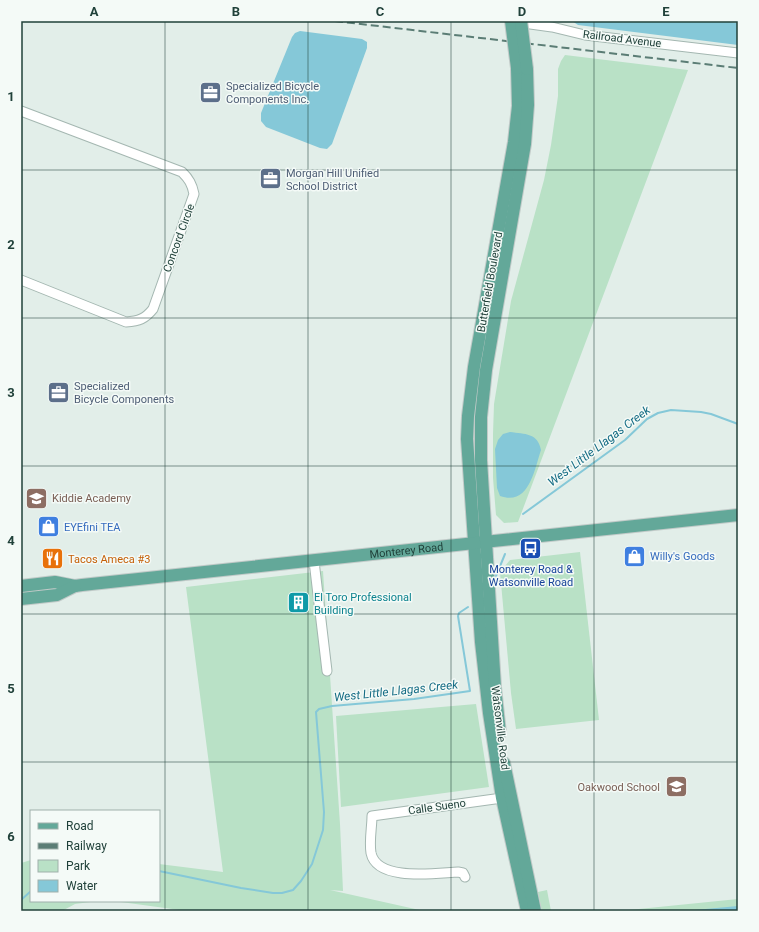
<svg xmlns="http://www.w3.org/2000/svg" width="759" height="932" viewBox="0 0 759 932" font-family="Roboto,sans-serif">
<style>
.green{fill:#b9e1c6}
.water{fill:#85c8d8}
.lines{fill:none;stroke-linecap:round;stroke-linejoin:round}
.stream{stroke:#85c8d8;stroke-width:2}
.minor-casing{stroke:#a4b7b1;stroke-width:11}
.major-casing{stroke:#c1cac8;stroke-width:14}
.minor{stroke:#fff;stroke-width:9}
.major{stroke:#63a899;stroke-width:12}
.rail{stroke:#5b7d75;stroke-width:2;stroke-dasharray:8 4;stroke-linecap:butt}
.major-bridge-casing{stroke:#c1cac8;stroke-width:14;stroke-linecap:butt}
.major-bridge{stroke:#63a899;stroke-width:12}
.grid{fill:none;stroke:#20413a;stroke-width:1;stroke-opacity:0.55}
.labels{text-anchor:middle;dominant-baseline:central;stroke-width:3;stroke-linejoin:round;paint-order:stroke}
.street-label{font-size:11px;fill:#20413a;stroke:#f4faf7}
.service-label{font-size:11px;fill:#4e5e75;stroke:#f4faf7;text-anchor:start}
.education-label{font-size:11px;fill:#785e54;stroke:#f4faf7;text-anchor:start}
.shop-label{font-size:11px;fill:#366cbe;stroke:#f4faf7;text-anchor:start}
.food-label{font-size:11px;fill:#c56008;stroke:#f4faf7;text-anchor:start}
.transit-label{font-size:11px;fill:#164399;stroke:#f4faf7}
.culture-label{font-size:11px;fill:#0d838f;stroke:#f4faf7;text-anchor:start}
.water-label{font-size:12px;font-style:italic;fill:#146c84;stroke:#f4faf7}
.neatline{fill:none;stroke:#20413a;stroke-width:1.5}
.grid-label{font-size:13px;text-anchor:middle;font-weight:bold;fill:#20413a}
</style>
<rect width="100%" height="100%" fill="#e2eee9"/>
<!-- green -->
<g class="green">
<path d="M565,55L688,70L518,522L504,523L496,515L493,478V434L494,404L511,301L544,180L551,145L558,96V69L561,61Z"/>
<path d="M580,552L599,720L516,729L511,693L500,572L510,560Z"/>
<path d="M323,571L340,824L343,891L330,890L424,911H187L121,902L98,901L75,904L62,911H21V863L31,860V901H159V864L223,872L186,587Z"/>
<path d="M476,704L489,787L341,807L336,716Z"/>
<path d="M547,890L551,911H542L538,892Z"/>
<path d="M738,899V911H619Z"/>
</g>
<!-- water -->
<g class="water">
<path d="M572,21H722L738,23V45L578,25Z"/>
<path d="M300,31L362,39L367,42V48L332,144L327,149L320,148L266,127L261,121V113L292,37L295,33Z"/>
<path d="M510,432C525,434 538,433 541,450C534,471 529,506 500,496L497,488L495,449L498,440L503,434Z"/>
<path d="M738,906V911H684Z"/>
</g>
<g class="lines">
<!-- stream -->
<g class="stream">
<path d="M523,514L625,440L647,419L658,413L671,410L701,412L711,414L738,424"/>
<path d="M496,576L505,554"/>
<path d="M159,871L241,888L273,893H282L293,890L301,881L312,864L323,830L324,812L316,712L319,709L332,706L414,699L470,691L458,616L459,613L468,607"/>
<path d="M21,900L31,891"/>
</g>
<defs>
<g id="minor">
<path d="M516,22L552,27L585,35L738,53"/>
<path d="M21,111L182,172C189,179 192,184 194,194L153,309C145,319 139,321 126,322L21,280"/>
<path d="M314,561L327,671"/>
<path d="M465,877L463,873L458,872C436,873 377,882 371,853C369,841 372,827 372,816L502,798"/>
</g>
<g id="major">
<path d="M517,68L518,106L514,142L474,367L468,416L467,439L481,642L489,713L502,798L527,911"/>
<path id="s1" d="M21,586L55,582L75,586L82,585L738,515"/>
<path d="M21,599L57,595L75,586"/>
<path d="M500,733L495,687L487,557L481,460V417L486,370L525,144L528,105L527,69"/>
<path d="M504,763L535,911"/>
</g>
</defs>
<!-- minor casing -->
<use href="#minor" class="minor-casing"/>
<!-- major casing -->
<use href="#major" class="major-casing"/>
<!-- minor -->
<use href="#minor" class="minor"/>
<!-- major -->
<use href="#major" class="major"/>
<!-- rail -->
<path class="rail" d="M335,21L738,68"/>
<defs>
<g id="major-bridge">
<path d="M511,21L517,68"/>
<path d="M521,21L527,69"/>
</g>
</defs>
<!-- major-bridge casing -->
<use href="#major-bridge" class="major-bridge-casing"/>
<!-- major-bridge -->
<use href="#major-bridge" class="major-bridge"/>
</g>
<!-- grid -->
<path class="grid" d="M165,21V911M308,21V911M451,21V911M594,21V911M21,170H738M21,318H738M21,466H738M21,614H738M21,762H738"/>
<!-- icons -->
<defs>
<symbol id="office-square" viewBox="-11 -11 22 22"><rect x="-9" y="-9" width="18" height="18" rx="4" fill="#5c6f8a" stroke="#f4faf7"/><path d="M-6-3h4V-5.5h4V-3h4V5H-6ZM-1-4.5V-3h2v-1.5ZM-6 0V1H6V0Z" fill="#fff"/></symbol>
<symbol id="school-square" viewBox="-11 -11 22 22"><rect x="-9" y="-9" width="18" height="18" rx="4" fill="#8d6e63" stroke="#f4faf7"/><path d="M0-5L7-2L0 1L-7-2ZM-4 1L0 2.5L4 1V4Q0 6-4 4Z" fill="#fff"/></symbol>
<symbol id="shop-square" viewBox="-11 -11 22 22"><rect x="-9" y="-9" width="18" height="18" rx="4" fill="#3f7fe0" stroke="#f4faf7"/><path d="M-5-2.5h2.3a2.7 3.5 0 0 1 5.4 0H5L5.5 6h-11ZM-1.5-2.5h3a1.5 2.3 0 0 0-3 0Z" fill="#fff"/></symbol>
<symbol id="bus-square" viewBox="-11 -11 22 22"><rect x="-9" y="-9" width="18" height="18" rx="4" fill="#1a4fb4" stroke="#f4faf7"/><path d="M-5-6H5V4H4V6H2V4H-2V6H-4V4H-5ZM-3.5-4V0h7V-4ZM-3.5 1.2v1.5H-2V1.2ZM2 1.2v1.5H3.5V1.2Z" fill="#fff"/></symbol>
<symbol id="restaurant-square" viewBox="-11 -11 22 22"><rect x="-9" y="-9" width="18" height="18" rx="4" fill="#e8710a" stroke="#f4faf7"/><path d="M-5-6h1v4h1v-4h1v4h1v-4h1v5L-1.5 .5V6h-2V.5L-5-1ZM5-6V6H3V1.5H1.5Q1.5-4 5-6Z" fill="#fff"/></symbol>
<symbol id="building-square" viewBox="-11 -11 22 22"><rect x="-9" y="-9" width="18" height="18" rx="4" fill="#0f9aa8" stroke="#f4faf7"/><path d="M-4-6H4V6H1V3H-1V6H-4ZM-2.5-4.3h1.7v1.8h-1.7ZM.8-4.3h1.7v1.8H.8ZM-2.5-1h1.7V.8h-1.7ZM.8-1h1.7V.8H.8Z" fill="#fff"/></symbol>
</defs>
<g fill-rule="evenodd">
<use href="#office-square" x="198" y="80" width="25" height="25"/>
<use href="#office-square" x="258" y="166" width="25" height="25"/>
<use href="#office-square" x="46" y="380" width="25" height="25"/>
<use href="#school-square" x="24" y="486" width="25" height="25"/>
<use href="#shop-square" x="36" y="514" width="25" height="25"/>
<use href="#bus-square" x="518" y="536" width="25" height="25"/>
<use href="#shop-square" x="622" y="544" width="25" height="25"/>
<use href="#restaurant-square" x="40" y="546" width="25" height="25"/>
<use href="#building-square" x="286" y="590" width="25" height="25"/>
<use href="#school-square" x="664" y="774" width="25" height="25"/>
</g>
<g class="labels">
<!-- street labels -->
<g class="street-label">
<text transform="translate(622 39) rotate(7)">Railroad Avenue</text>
<text transform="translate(179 238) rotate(-70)">Concord Circle</text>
<text transform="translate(490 282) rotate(-80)">Butterfield Boulevard</text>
<text stroke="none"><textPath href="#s1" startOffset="388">Monterey Road</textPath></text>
<text transform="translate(500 728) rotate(83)">Watsonville Road</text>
<text transform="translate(437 807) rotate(-8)">Calle Sueno</text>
</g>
<!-- service labels -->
<g class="service-label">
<text x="226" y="86">Specialized Bicycle<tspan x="226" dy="13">Components Inc.</tspan></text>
<text x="286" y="173">Morgan Hill Unified<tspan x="286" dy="13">School District</tspan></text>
<text x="74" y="386">Specialized<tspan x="74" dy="13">Bicycle Components</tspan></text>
</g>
<!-- education labels -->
<g class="education-label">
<text x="52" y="498">Kiddie Academy</text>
<text x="660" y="787" text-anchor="end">Oakwood School</text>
</g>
<!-- shop labels -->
<g class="shop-label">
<text x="64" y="527">EYEfini TEA</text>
<text x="650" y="556">Willy's Goods</text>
</g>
<!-- food labels -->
<g class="food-label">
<text x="68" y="559">Tacos Ameca #3</text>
</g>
<!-- transit labels -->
<g class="transit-label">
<text x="531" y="569">Monterey Road &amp;<tspan x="531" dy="13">Watsonville Road</tspan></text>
</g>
<!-- culture labels -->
<g class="culture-label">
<text x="314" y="597">El Toro Professional<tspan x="314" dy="13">Building</tspan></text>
</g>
<!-- water labels -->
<g class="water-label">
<text transform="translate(599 446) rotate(-37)">West Little Llagas Creek</text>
<text transform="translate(396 691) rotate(-6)">West Little Llagas Creek</text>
</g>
</g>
<!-- border -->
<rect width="759" height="932" fill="none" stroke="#f4faf7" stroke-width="44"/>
<!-- legend -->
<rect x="30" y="810" width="130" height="92" fill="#f4faf7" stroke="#9fb0ab"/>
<rect x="38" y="823" width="20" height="6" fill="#63a899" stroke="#9fb0ab"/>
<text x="66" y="830" font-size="12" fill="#20413a">Road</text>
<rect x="38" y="843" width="20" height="6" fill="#5b7d75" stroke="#9fb0ab"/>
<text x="66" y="850" font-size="12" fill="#20413a">Railway</text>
<rect x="38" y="860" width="20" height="12" fill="#b9e1c6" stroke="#9fb0ab"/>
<text x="66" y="870" font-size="12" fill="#20413a">Park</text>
<rect x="38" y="880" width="20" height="12" fill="#85c8d8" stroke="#9fb0ab"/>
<text x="66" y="890" font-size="12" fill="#20413a">Water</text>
<rect x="22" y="22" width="715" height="888" class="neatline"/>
<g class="grid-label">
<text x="94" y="16">A</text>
<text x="236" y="16">B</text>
<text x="380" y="16">C</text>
<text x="522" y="16">D</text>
<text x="666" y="16">E</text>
<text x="11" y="101">1</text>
<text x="11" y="249">2</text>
<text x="11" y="397">3</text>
<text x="11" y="545">4</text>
<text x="11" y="693">5</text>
<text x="11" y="841">6</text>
</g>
</svg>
